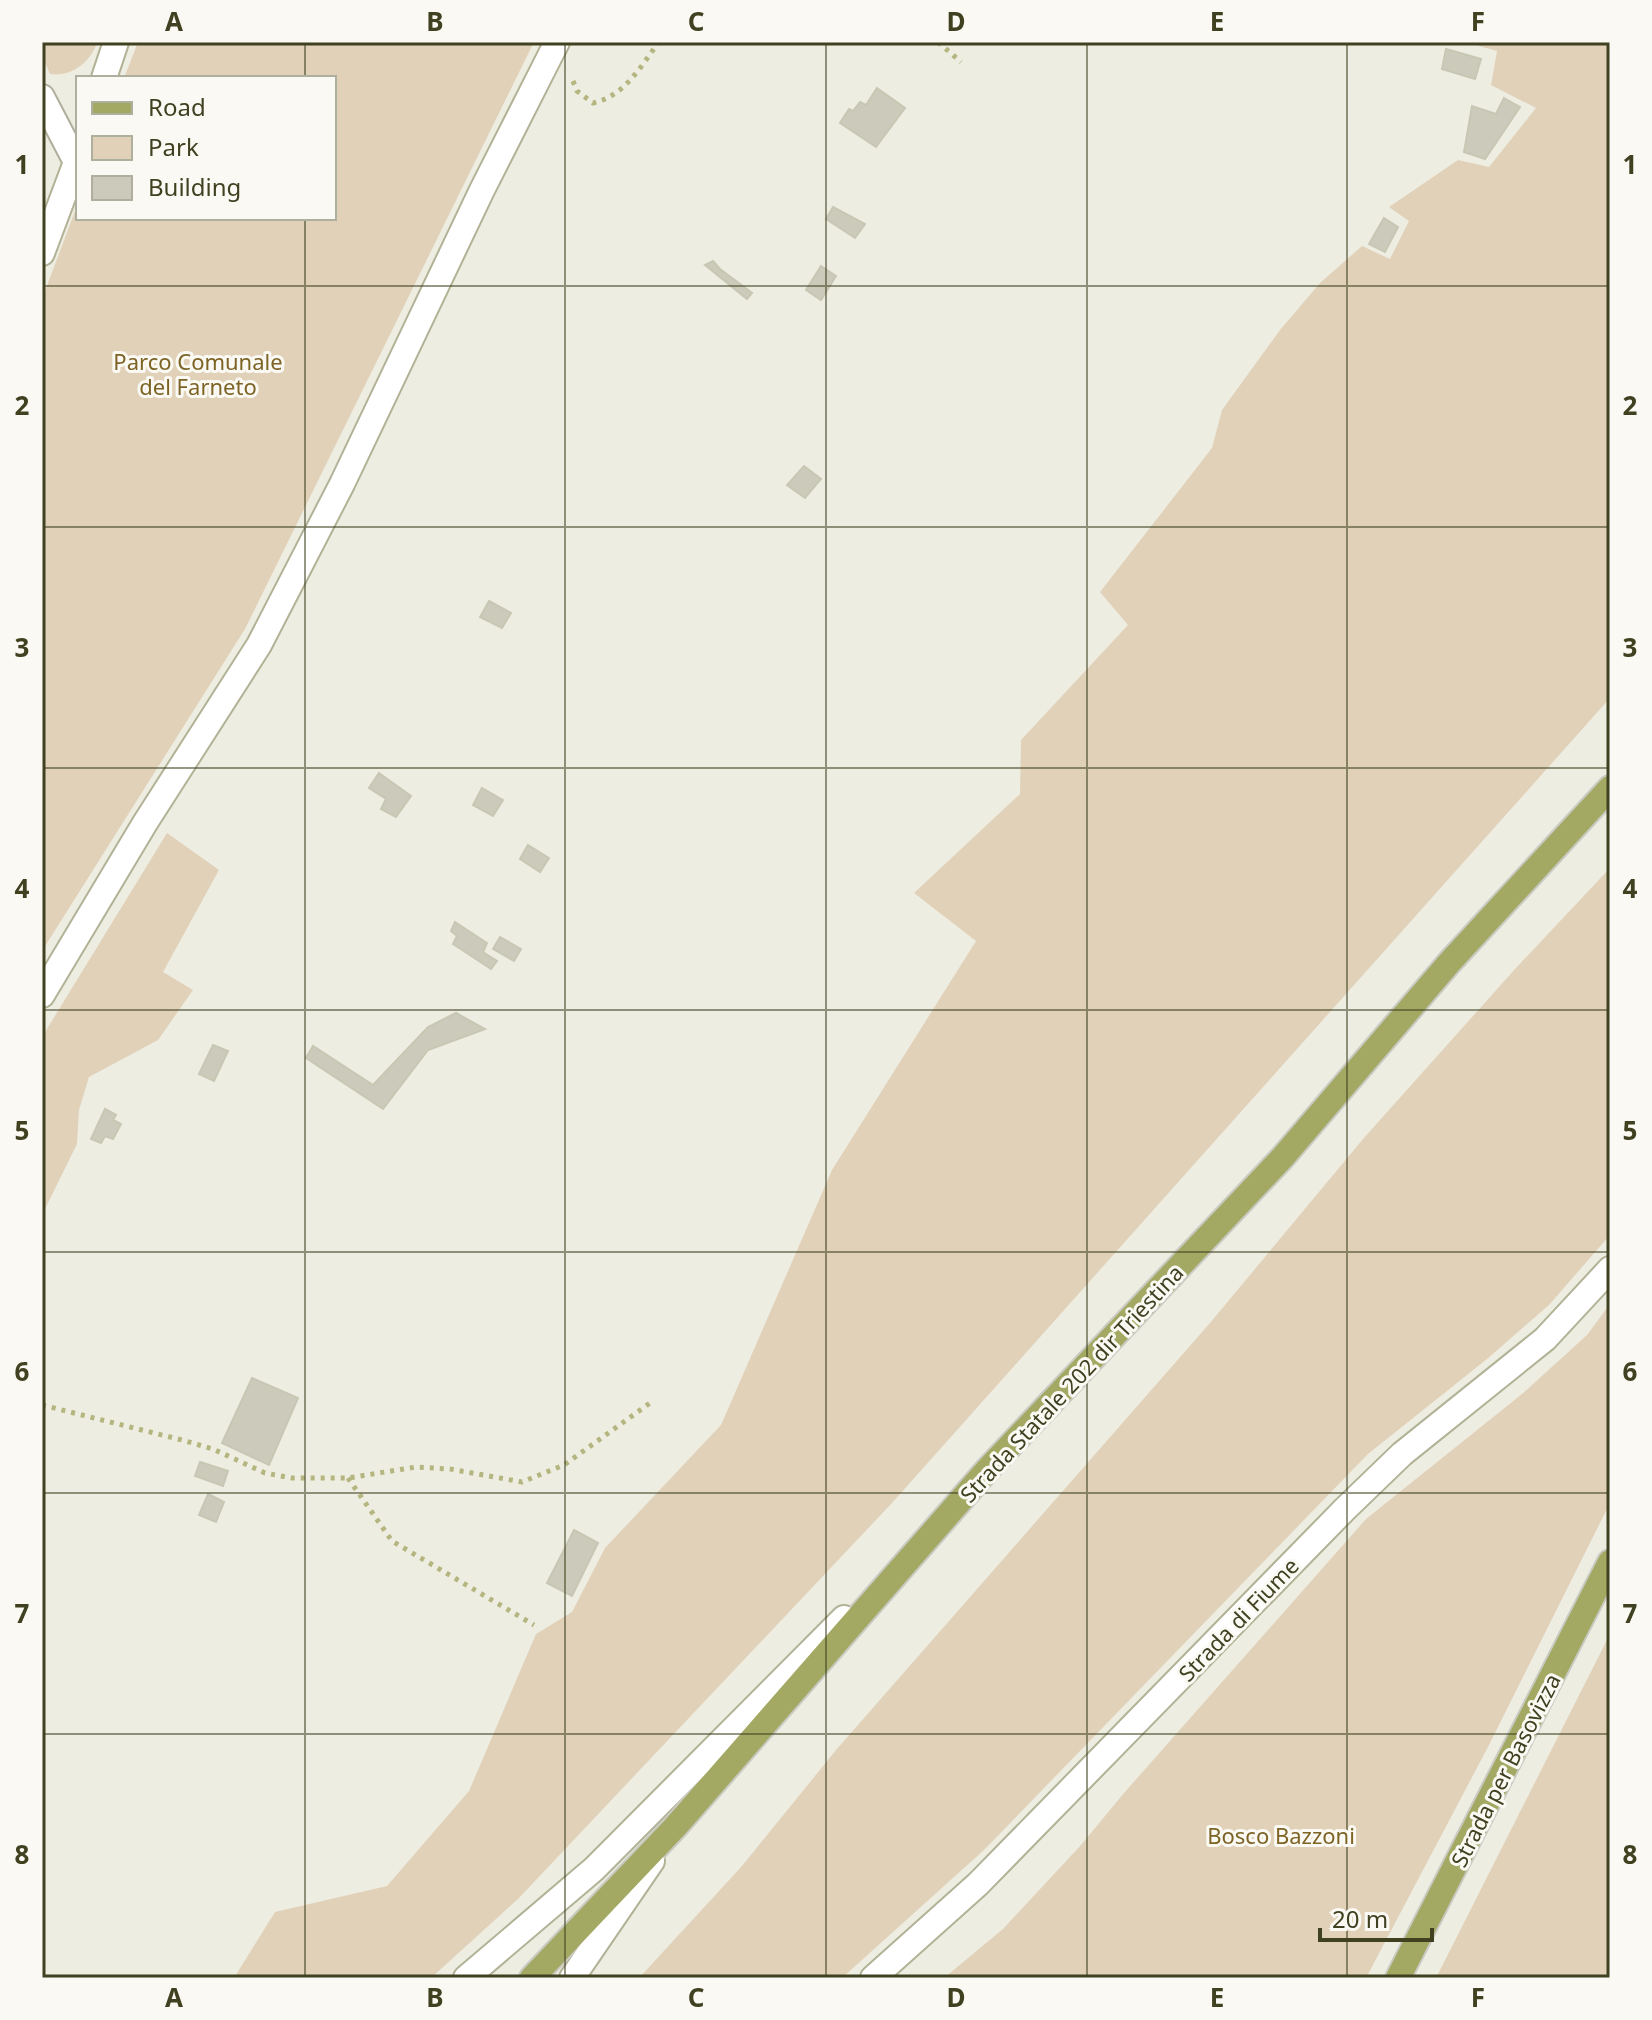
<svg xmlns="http://www.w3.org/2000/svg" width="1652" height="2020" viewBox="0 0 1652 2020" font-family="'Noto Sans',sans-serif">
<style>
.green{fill:#e1d1b9}
.building{fill:#cccaba;stroke:#c8c7b4;stroke-width:2}
.lines{fill:none;stroke-linecap:round;stroke-linejoin:round}
.street-casing{stroke:#afaf9c;stroke-width:28}
.secondary-casing{stroke:#b2b296;stroke-width:28}
.primary-casing{stroke:#c9cac1;stroke-width:28}
.path{stroke:#b4b57f;stroke-width:5;stroke-dasharray:4 6;stroke-linecap:butt}
.street{stroke:#fff;stroke-width:24}
.secondary{stroke:#fff;stroke-width:24}
.primary{stroke:#a3a862;stroke-width:24}
.grid{fill:none;stroke:#3f4120;stroke-width:2;stroke-opacity:0.55}
.labels{text-anchor:middle;dominant-baseline:central;stroke-width:6;stroke-linejoin:round;paint-order:stroke}
.park-label{font-size:22px;fill:#7d6425;stroke:#faf9f3}
.street-label{font-size:22px;fill:#3f4120;stroke:#faf9f3}
.neatline{fill:none;stroke:#3f4120;stroke-width:3}
.grid-label{font-size:26px;text-anchor:middle;font-weight:bold;fill:#3f4120}
</style>
<rect width="100%" height="100%" fill="#eeede2"/>
<!-- green -->
<g class="green">
<path d="M42,42H97C91,62 72,77 50,74L42,56Z"/>
<path d="M138,42H534L245,629L42,951V299L78,203V218H334V78H124Z"/>
<path d="M1465,42H1610V698L892,1503L518,1899L431,1978H234L275,1912L387,1886L469,1791L536,1634L572,1612L605,1548L721,1425L832,1170L976,941L914,893L1020,794L1021,740L1128,625L1100,592L1212,448L1222,410L1280,330L1320,283L1362,246L1390,259L1409,221L1389,207L1458,160L1489,167L1536,108L1491,85L1497,51Z"/>
<path d="M167,833L219,870L163,972L193,990L158,1040L89,1077L79,1110L77,1144L42,1215V1037Z"/>
<path d="M1610,868V1235L1549,1305L1487,1359L1368,1454L984,1850L842,1978H639L742,1866L836,1750L1210,1323L1363,1139L1515,969Z"/>
<path d="M1610,1304V1503L1488,1747L1366,1978H944L1003,1929L1081,1845L1124,1793L1366,1519L1522,1394L1587,1335Z"/>
<path d="M1610,1634V1978H1436Z"/>
</g>
<!-- building -->
<g class="building">
<path d="M1446,49L1481,59L1475,79L1442,69Z"/>
<path d="M877,88L905,108L876,147L840,123L849,109L853,111L860,102L866,105Z"/>
<path d="M1504,98L1520,107L1485,159L1464,152L1472,106L1496,114Z"/>
<path d="M833,207L865,224L855,238L826,219Z"/>
<path d="M1384,218L1398,227L1385,252L1369,244Z"/>
<path d="M713,261L720,269L752,293L747,299L705,265Z"/>
<path d="M821,266L836,276L821,300L806,290Z"/>
<path d="M804,466L821,479L805,498L787,485Z"/>
<path d="M489,601L511,613L502,628L480,617Z"/>
<path d="M379,773L411,796L396,817L381,809L386,799L369,788Z"/>
<path d="M482,788L503,800L493,816L473,805Z"/>
<path d="M528,845L549,858L540,872L520,859Z"/>
<path d="M455,922L487,943L483,952L497,961L491,969L453,944L457,936L451,931Z"/>
<path d="M500,937L521,949L514,961L493,949Z"/>
<path d="M456,1013L485,1029L428,1050L383,1109L306,1058L313,1046L373,1085L428,1027Z"/>
<path d="M213,1045L228,1051L214,1081L199,1074Z"/>
<path d="M105,1109L116,1115L113,1120L121,1124L113,1139L105,1136L101,1143L91,1139Z"/>
<path d="M252,1378L298,1398L269,1465L222,1443Z"/>
<path d="M200,1462L228,1471L223,1486L195,1476Z"/>
<path d="M208,1494L224,1502L216,1522L199,1515Z"/>
<path d="M574,1530L598,1543L572,1596L547,1583Z"/>
</g>
<g class="lines">
<defs>
<path id="street" d="M42,97L76,162"/>
<g id="secondary">
<path d="M104,78L116,42"/>
<path d="M42,253L78,157"/>
<path d="M42,995L145,823L259,645L342,484L482,190L557,42"/>
<path d="M466,1978L594,1869L844,1618"/>
<path d="M572,1978L652,1861"/>
<path d="M873,1978L978,1884L1345,1509L1402,1454L1545,1339L1610,1269"/>
</g>
<g id="primary">
<path d="M532,1978L676,1826L988,1469L1283,1157L1449,963L1610,788"/>
<path d="M1398,1978L1610,1562"/>
</g>
</defs>
<!-- street casing -->
<use href="#street" class="street-casing"/>
<!-- secondary casing -->
<use href="#secondary" class="secondary-casing"/>
<!-- primary casing -->
<use href="#primary" class="primary-casing"/>
<!-- path -->
<g class="path">
<path d="M938,42L961,62"/>
<path d="M573,81L577,91L593,103C625,96 640,67 659,42"/>
<path d="M42,1405L182,1440L213,1449L265,1473L292,1478H348L416,1467L450,1469L522,1482L564,1465L650,1403"/>
<path d="M348,1478L392,1541L534,1625"/>
</g>
<!-- street -->
<use href="#street" class="street"/>
<!-- secondary -->
<use href="#secondary" class="secondary"/>
<!-- primary -->
<use href="#primary" class="primary"/>
</g>
<!-- grid -->
<path class="grid" d="M305,42V78M565,42V1978M826,42V1978M1087,42V1978M1347,42V1978M305,218V1978M42,286H1610M42,527H1610M42,768H1610M42,1010H1610M42,1252H1610M42,1493H1610M42,1734H1610"/>
<g class="labels">
<!-- park labels -->
<g class="park-label">
<text x="198" y="361">Parco Comunale<tspan x="198" dy="25">del Farneto</tspan></text>
<text x="1281" y="1835">Bosco Bazzoni</text>
</g>
<!-- street labels -->
<g class="street-label">
<text transform="translate(1071 1383) rotate(-47)">Strada Statale 202 dir Triestina</text>
<text transform="translate(1238 1619) rotate(-46)">Strada di Fiume</text>
<text transform="translate(1505 1770) rotate(-63)">Strada per Basovizza</text>
</g>
</g>
<!-- border -->
<rect width="1652" height="2020" fill="none" stroke="#faf9f3" stroke-width="88"/>
<!-- legend -->
<rect x="76" y="76" width="260" height="144" fill="#faf9f3" stroke="#afaf9f" stroke-width="2"/>
<rect x="92" y="102" width="40" height="12" fill="#a3a862" stroke="#afaf9f" stroke-width="2"/>
<text x="148" y="116" font-size="24" fill="#3f4120">Road</text>
<rect x="92" y="136" width="40" height="24" fill="#e1d1b9" stroke="#afaf9f" stroke-width="2"/>
<text x="148" y="156" font-size="24" fill="#3f4120">Park</text>
<rect x="92" y="176" width="40" height="24" fill="#cccaba" stroke="#afaf9f" stroke-width="2"/>
<text x="148" y="196" font-size="24" fill="#3f4120">Building</text>
<!-- scale -->
<path d="M1320 1928v12h112v-12" fill="none" stroke="#3f4120" stroke-width="4"/>
<text x="1332" y="1928" font-size="24" fill="#3f4120" stroke="#faf9f3" stroke-width="6" paint-order="stroke">20 m</text>
<rect x="44" y="44" width="1564" height="1932" class="neatline"/>
<g class="grid-label">
<text x="174" y="31">A</text>
<text x="435" y="31">B</text>
<text x="696" y="31">C</text>
<text x="956" y="31">D</text>
<text x="1217" y="31">E</text>
<text x="1478" y="31">F</text>
<text x="22" y="174">1</text>
<text x="1630" y="174">1</text>
<text x="22" y="415">2</text>
<text x="1630" y="415">2</text>
<text x="22" y="657">3</text>
<text x="1630" y="657">3</text>
<text x="22" y="898">4</text>
<text x="1630" y="898">4</text>
<text x="22" y="1140">5</text>
<text x="1630" y="1140">5</text>
<text x="22" y="1381">6</text>
<text x="1630" y="1381">6</text>
<text x="22" y="1623">7</text>
<text x="1630" y="1623">7</text>
<text x="22" y="1864">8</text>
<text x="1630" y="1864">8</text>
<text x="174" y="2007">A</text>
<text x="435" y="2007">B</text>
<text x="696" y="2007">C</text>
<text x="956" y="2007">D</text>
<text x="1217" y="2007">E</text>
<text x="1478" y="2007">F</text>
</g>
</svg>
